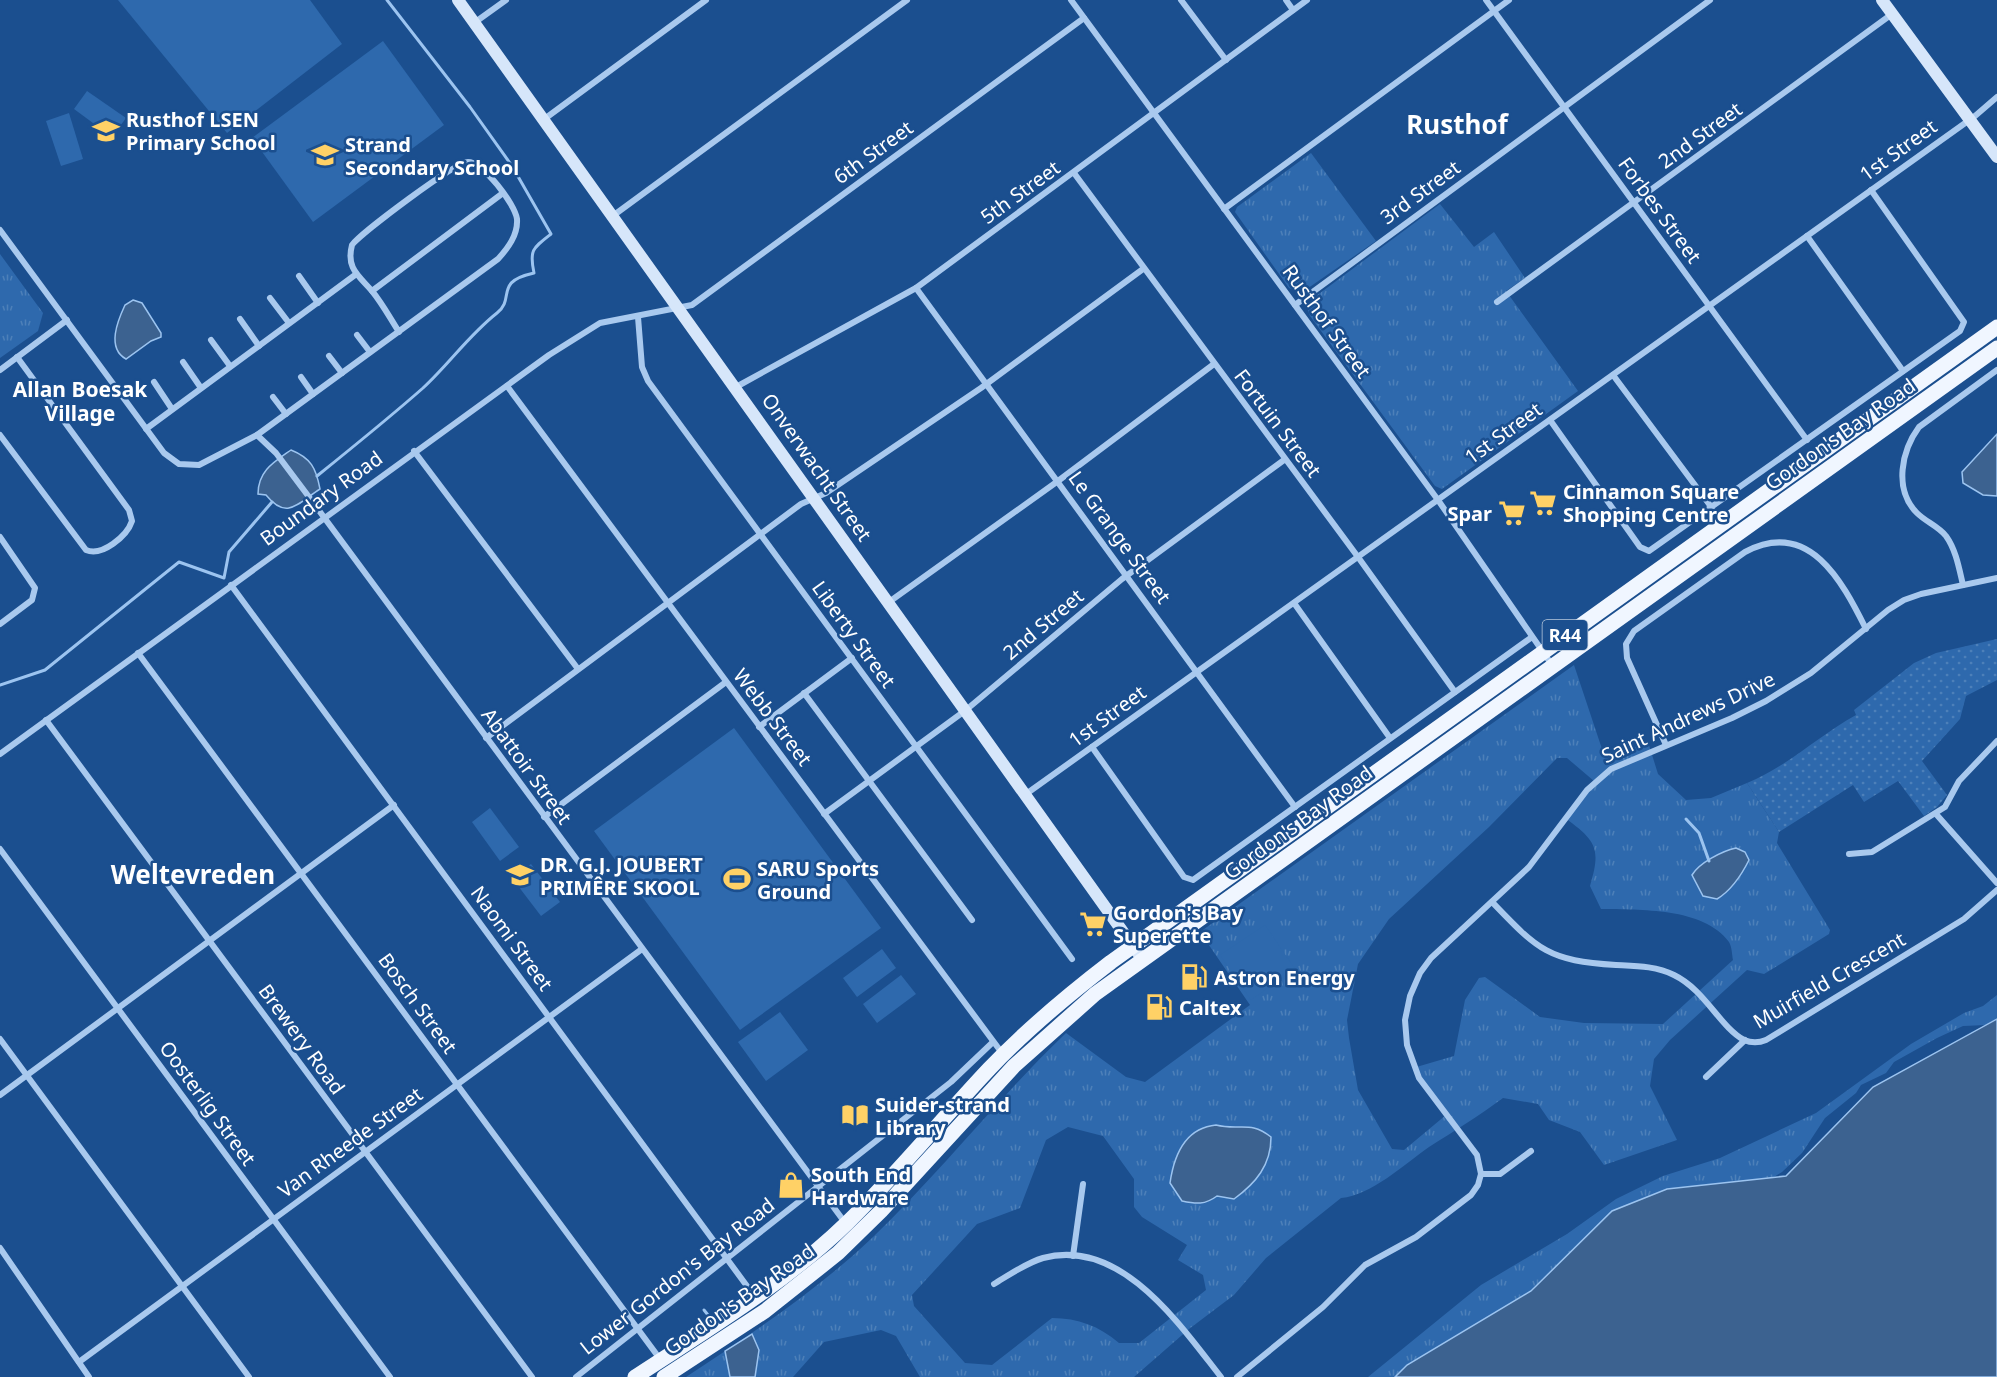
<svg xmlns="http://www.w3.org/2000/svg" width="1997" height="1377" viewBox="0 0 1997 1377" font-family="'Noto Sans',sans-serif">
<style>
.grass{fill:url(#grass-tufts);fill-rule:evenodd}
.park{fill:url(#park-dots)}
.pitch{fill:#2e69ad}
.water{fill:#3c6290;stroke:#9cc4f0;stroke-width:1.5}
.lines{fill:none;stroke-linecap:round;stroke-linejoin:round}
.stream{stroke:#9cc4f0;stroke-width:3}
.street{stroke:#a9c9ee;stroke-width:6}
.secondary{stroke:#d6e6fa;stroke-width:12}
.primary{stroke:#f0f6ff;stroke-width:15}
.labels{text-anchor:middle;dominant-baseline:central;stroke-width:5;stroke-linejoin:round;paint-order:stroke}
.shield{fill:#1b4f8f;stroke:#bbcadd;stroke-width:1.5}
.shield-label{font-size:18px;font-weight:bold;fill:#fff}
.poi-label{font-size:20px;font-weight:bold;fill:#fff;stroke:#1b4f8f;text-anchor:start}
.street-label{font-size:20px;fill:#fff;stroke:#1b4f8f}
.neighbourhood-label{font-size:21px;font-weight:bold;fill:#fff;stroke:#1b4f8f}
.district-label{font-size:26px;font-weight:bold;fill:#fff;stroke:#1b4f8f}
</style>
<defs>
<pattern id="grass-tufts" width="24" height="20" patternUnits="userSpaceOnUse" patternTransform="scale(1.5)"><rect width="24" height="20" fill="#2e69ad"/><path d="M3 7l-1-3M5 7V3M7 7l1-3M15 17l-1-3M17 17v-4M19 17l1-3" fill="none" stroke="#4d80b9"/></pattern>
<pattern id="park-dots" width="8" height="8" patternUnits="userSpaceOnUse" patternTransform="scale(1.5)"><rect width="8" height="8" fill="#2e69ad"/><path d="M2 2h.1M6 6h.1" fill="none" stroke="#4d80b9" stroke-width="1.8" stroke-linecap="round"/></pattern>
</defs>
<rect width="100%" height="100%" fill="#1b4f8f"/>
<!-- grass -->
<g class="grass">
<path d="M1311,153L1376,241L1301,293L1289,288L1235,212L1237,207Z"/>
<path d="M1440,204L1474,247L1494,232L1525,278L1506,291L1578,391L1442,489L1435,486L1310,316L1307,308L1312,299Z"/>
<path d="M0,254L43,313L38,331L0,358Z"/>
<path d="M1574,665L1605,758L1648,742L1658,774L1686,800L1711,798L1747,783L1779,832L1777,843L1830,930L1829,934L1764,974L1747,970L1670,1040L1654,1059L1650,1086L1677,1140L1604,1165L1580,1132L1549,1120L1538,1104L1503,1098C1479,1116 1454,1131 1429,1147C1403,1165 1372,1195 1341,1198L1266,1258L1234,1295L1189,1329L1134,1377H920L896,1336L881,1330L824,1342L793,1377H686C751,1334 815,1292 872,1238C940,1173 998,1098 1066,1033L1126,1077L1145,1082L1250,1005L1200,932ZM1557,758H1567L1594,781L1565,818C1597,841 1601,849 1590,886L1601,909C1640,910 1703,907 1729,942C1732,947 1732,955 1733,960L1663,1024L1584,1023L1540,1017L1485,977L1479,978L1465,1000L1454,1056L1413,1068L1446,1115L1404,1150L1392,1149L1358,1090L1349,1038L1347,1020L1358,964L1389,919L1489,827ZM1068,1127L1103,1136L1134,1179V1207L1142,1217L1187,1245L1178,1260L1203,1275L1206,1290L1139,1343H1119C1099,1326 1078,1318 1052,1318L992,1365L965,1363L914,1306L912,1295L977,1224L1020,1208L1046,1140Z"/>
<path d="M1997,995V1019L1986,1025L1963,1026L1937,1038L1894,1062L1886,1073L1861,1085L1856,1093L1825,1118L1802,1153L1782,1172L1772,1178L1667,1189L1612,1211L1531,1291L1407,1365L1394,1377H1368L1481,1285L1567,1234L1616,1199L1663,1176L1720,1158L1816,1113L1911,1044L1964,1013L1983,1006Z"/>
</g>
<!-- park -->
<path class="park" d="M1997,639V680L1966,696L1960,719L1922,761L1947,795L1937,807L1924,816L1898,781L1864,802L1853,785L1779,832L1747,783C1787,767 1818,736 1856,715L1854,710L1914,663L1936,653Z"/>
<!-- pitch -->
<g class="pitch">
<path d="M118,0H310L342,44L227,133Z"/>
<path d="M383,41L444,125L313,222L252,138Z"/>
<path d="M87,91L126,118L112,137L74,109Z"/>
<path d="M69,113L83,159L61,166L46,121Z"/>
<path d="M734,728L881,928L740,1030L594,831Z"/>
<path d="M490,808L519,847L500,861L472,822Z"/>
<path d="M531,864L560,902L541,916L512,878Z"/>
<path d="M1265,925L1295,969L1251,1000L1220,955Z"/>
<path d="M882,949L896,968L857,997L843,978Z"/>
<path d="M901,975L916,994L877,1023L863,1004Z"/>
<path d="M780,1012L808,1050L766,1081L738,1042Z"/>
</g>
<!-- water -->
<g class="water">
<path d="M133,300L142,303L161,333V337L151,341L126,359C106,348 118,320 125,305Z"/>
<path d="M1997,434V496L1983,495L1963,483L1962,472Z"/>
<path d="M291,450C311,458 316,468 320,489C298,503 287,521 266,495L258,494C258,471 274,462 291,450Z"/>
<path d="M1736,848L1745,852L1749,860C1741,876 1732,890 1717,899L1703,896L1692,875C1699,863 1722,851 1736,848Z"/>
<path d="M1997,1019V1377H1395L1407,1365L1531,1291L1612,1211L1667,1189L1786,1176L1873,1087Z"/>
<path d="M1216,1125C1240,1131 1250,1120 1271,1137C1271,1165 1256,1183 1234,1199L1217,1196C1205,1205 1196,1204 1182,1201L1170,1183C1174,1155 1185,1128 1216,1125Z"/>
<path d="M752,1334L759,1350L755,1377H730L725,1351Z"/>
</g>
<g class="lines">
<!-- stream -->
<g class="stream">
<path d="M317,476C353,447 389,418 423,388C449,364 469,335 497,313C516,298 493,282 534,273C529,250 533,248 551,234L512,166L470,107L387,0"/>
<path d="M0,685L45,670L179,562L224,578L229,552L272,502"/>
<path d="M1686,819L1699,833L1709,861"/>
<path d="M704,1310L708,1315"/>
</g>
<!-- street -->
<g class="street">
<path d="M1071,0L1438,500L1552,665"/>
<path d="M1181,0L1226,60"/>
<path d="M1286,0L1293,10"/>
<path d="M1486,0L1807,440"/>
<path d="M474,23L506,0"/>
<path d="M543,120L706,0"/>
<path d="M1074,173L1358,557L1455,692"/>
<path d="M1224,209L1509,0"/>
<path d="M614,215L907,0"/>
<path d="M0,230L164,453L179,464L199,465L257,435L498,259C508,248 518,235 517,219C515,204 483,162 468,162C455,162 361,233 352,245C346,268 358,275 372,291C382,303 390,318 399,332"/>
<path d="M1807,236L1903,371"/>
<path d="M299,276L318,303"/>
<path d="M916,288L1295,807"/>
<path d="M372,291L503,193"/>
<path d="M270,298L289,323"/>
<path d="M1497,302L1892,14"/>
<path d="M1295,305L1710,0"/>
<path d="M638,317L642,367L648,381L1072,959"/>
<path d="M240,319L259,346"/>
<path d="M357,335L370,352"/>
<path d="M211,340L230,366"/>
<path d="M329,356L342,373"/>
<path d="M183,362L201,388"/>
<path d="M0,370L67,320"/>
<path d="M1613,375L1712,508"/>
<path d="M301,377L313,394"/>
<path d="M154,382L172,409"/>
<path d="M507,386L1002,1053"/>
<path d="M736,387L916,288L1307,0"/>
<path d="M273,397L286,414"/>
<path d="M1550,420L1640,547L1649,551L1960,331L1964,322L1871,190"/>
<path d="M146,429L355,275"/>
<path d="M0,435L86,550C102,557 127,536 132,521L129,510L17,357"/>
<path d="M257,435L276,453L309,497L846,1224"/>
<path d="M414,451L578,669"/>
<path d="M0,537L35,588L32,600L0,624"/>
<path d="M231,585L755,1297"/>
<path d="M1963,585C1959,568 1956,550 1946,536C1938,526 1926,522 1917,513C1893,489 1902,450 1919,427L1997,370"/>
<path d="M889,602L1058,481L1214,364"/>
<path d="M1294,603L1390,738"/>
<path d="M138,653L660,1359"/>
<path d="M804,693L972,920"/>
<path d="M46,720L532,1377"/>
<path d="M759,727L852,658"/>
<path d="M486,738L801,504L826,493L981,388L1143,269"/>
<path d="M1666,745L1627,658L1626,644L1634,631L1745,552C1809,518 1842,581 1866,629"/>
<path d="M1092,747L1184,877L1193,880L1532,637"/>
<path d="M0,754L549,355L600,323L692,305L1084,18"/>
<path d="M1026,794L1975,116L1997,97"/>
<path d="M824,814L966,710L1122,579L1284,460"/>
<path d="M1936,814L1997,883"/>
<path d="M544,817L726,682"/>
<path d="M0,849L390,1377"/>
<path d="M1849,854L1872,852L1945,807L1959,781L1997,741"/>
<path d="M1492,902C1538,950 1548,961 1616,965C1636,966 1656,966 1674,975C1705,990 1720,1027 1744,1040C1751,1043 1759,1043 1766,1040L1964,919L1997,890"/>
<path d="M0,1039L249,1377"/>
<path d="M1706,1077L1745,1040"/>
<path d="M0,1095L394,805"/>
<path d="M1481,1174H1500L1531,1151"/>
<path d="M0,1248L89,1377"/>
<path d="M1073,1256L1083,1184"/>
<path d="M994,1284C1009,1275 1026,1263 1043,1258C1121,1237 1180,1325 1221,1377"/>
<path d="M79,1362L642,949"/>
<path d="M576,1377L951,1082L993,1042"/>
<path d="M1237,1377L1323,1307L1365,1265L1416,1237L1471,1195L1478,1185L1481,1174L1477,1155L1419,1078L1407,1045L1405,1020L1410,996L1420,973L1431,958L1529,867L1587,790L1611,769L1732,718L1766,701L1811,673L1888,610L1904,600L1921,594L1997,578"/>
</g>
<!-- secondary -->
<g class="secondary">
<path d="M458,0L1138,953"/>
<path d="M1882,0L1997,157"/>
</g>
<!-- primary -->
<g class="primary">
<path d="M635,1377C708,1329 784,1284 847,1223C897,1174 941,1120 989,1069C1026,1030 1068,995 1111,962L1997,327"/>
<path d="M664,1377L765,1311L838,1253L881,1211L1014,1066L1095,994L1997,348"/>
</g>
</g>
<!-- icons -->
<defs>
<symbol id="school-bare" viewBox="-9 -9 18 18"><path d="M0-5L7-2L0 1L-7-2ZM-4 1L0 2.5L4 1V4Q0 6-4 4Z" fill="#ffd166" stroke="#1b4f8f" stroke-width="2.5" paint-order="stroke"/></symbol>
<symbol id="supermarket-bare" viewBox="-9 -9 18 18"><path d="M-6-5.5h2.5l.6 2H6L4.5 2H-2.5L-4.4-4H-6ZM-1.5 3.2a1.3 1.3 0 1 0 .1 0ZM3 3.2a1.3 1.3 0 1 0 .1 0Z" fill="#ffd166" stroke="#1b4f8f" stroke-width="2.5" paint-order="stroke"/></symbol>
<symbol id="stadium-bare" viewBox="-9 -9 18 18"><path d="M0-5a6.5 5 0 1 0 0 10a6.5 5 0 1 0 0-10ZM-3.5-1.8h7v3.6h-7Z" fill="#ffd166" stroke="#1b4f8f" stroke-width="2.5" paint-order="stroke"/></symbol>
<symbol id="fuel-bare" viewBox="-9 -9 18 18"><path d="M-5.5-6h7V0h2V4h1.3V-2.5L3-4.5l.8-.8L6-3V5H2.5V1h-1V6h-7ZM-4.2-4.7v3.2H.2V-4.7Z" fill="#ffd166" stroke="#1b4f8f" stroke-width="2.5" paint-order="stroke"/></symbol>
<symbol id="library-bare" viewBox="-9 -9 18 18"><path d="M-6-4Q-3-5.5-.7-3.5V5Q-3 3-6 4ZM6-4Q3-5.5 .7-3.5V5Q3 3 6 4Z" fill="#ffd166" stroke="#1b4f8f" stroke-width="2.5" paint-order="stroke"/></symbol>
<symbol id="shop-bare" viewBox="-9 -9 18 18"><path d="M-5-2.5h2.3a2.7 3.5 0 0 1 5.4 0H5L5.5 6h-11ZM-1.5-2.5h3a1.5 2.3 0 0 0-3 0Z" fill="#ffd166" stroke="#1b4f8f" stroke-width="2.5" paint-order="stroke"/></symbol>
</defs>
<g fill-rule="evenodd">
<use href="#school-bare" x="87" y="112" width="38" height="38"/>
<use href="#school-bare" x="306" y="136" width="38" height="38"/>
<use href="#supermarket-bare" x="1524" y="484" width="38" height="38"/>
<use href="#supermarket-bare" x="1493" y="494" width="38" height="38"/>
<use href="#school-bare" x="501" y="856" width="38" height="38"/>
<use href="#stadium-bare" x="718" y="860" width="38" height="38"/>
<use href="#supermarket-bare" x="1074" y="905" width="38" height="38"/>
<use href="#fuel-bare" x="1175" y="958" width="38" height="38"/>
<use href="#fuel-bare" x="1140" y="988" width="38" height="38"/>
<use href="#library-bare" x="836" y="1096" width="38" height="38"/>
<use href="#shop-bare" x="772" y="1166" width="38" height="38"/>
</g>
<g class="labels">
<!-- shield labels -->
<rect class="shield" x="1542.5" y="620" width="45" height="30" rx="4.5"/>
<g class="shield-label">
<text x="1565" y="635">R44</text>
</g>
<!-- poi labels -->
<g class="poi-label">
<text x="126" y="119">Rusthof LSEN<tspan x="126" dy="23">Primary School</tspan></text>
<text x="345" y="144">Strand<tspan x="345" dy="23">Secondary School</tspan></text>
<text x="1563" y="491">Cinnamon Square<tspan x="1563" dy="23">Shopping Centre</tspan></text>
<text x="1492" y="513" text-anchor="end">Spar</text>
<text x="540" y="864">DR. G.J. JOUBERT<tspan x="540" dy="23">PRIMÊRE SKOOL</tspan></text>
<text x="757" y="868">SARU Sports<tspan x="757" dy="23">Ground</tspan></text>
<text x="1113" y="912">Gordon's Bay<tspan x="1113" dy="23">Superette</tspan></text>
<text x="1214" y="977">Astron Energy</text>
<text x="1179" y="1007">Caltex</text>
<text x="875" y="1104">Suider-strand<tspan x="875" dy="23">Library</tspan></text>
<text x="811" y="1174">South End<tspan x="811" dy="23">Hardware</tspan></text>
</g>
<!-- street labels -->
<g class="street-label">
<text transform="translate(1700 135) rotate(-36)">2nd Street</text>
<text transform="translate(1898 150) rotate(-36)">1st Street</text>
<text transform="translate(873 152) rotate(-36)">6th Street</text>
<text transform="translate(1020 192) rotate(-36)">5th Street</text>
<text transform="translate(1420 192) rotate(-36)">3rd Street</text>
<text transform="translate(1660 210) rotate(54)">Forbes Street</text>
<text transform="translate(1327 321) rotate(54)">Rusthof Street</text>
<text transform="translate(1278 423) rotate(53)">Fortuin Street</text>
<text transform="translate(1503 433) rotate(-36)">1st Street</text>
<text transform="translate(1840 434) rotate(-35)">Gordon's Bay Road</text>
<text transform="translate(817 467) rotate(55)">Onverwacht Street</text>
<text transform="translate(321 498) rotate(-36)">Boundary Road</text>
<text transform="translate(1120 537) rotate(54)">Le Grange Street</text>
<text transform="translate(1043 624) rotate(-40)">2nd Street</text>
<text transform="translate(854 634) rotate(54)">Liberty Street</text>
<text transform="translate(1107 716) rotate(-36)">1st Street</text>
<text transform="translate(773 717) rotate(53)">Webb Street</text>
<text transform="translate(1688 717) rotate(-25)">Saint Andrews Drive</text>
<text transform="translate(527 766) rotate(54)">Abattoir Street</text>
<text transform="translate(1298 822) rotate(-36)">Gordon's Bay Road</text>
<text transform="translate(512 938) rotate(54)">Naomi Street</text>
<text transform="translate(1829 980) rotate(-30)">Muirfield Crescent</text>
<text transform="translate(418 1003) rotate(54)">Bosch Street</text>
<text transform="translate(302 1039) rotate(54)">Brewery Road</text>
<text transform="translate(208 1103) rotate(54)">Oosterlig Street</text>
<text transform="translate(350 1142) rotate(-36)">Van Rheede Street</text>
<text transform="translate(677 1276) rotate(-38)">Lower Gordon's Bay Road</text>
<text transform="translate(739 1299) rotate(-35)">Gordon's Bay Road</text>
</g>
<!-- neighbourhood labels -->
<g class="neighbourhood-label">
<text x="80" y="389">Allan Boesak<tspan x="80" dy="24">Village</tspan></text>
</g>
<!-- district labels -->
<g class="district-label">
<text x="1457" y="124">Rusthof</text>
<text x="193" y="874">Weltevreden</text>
</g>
</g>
</svg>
